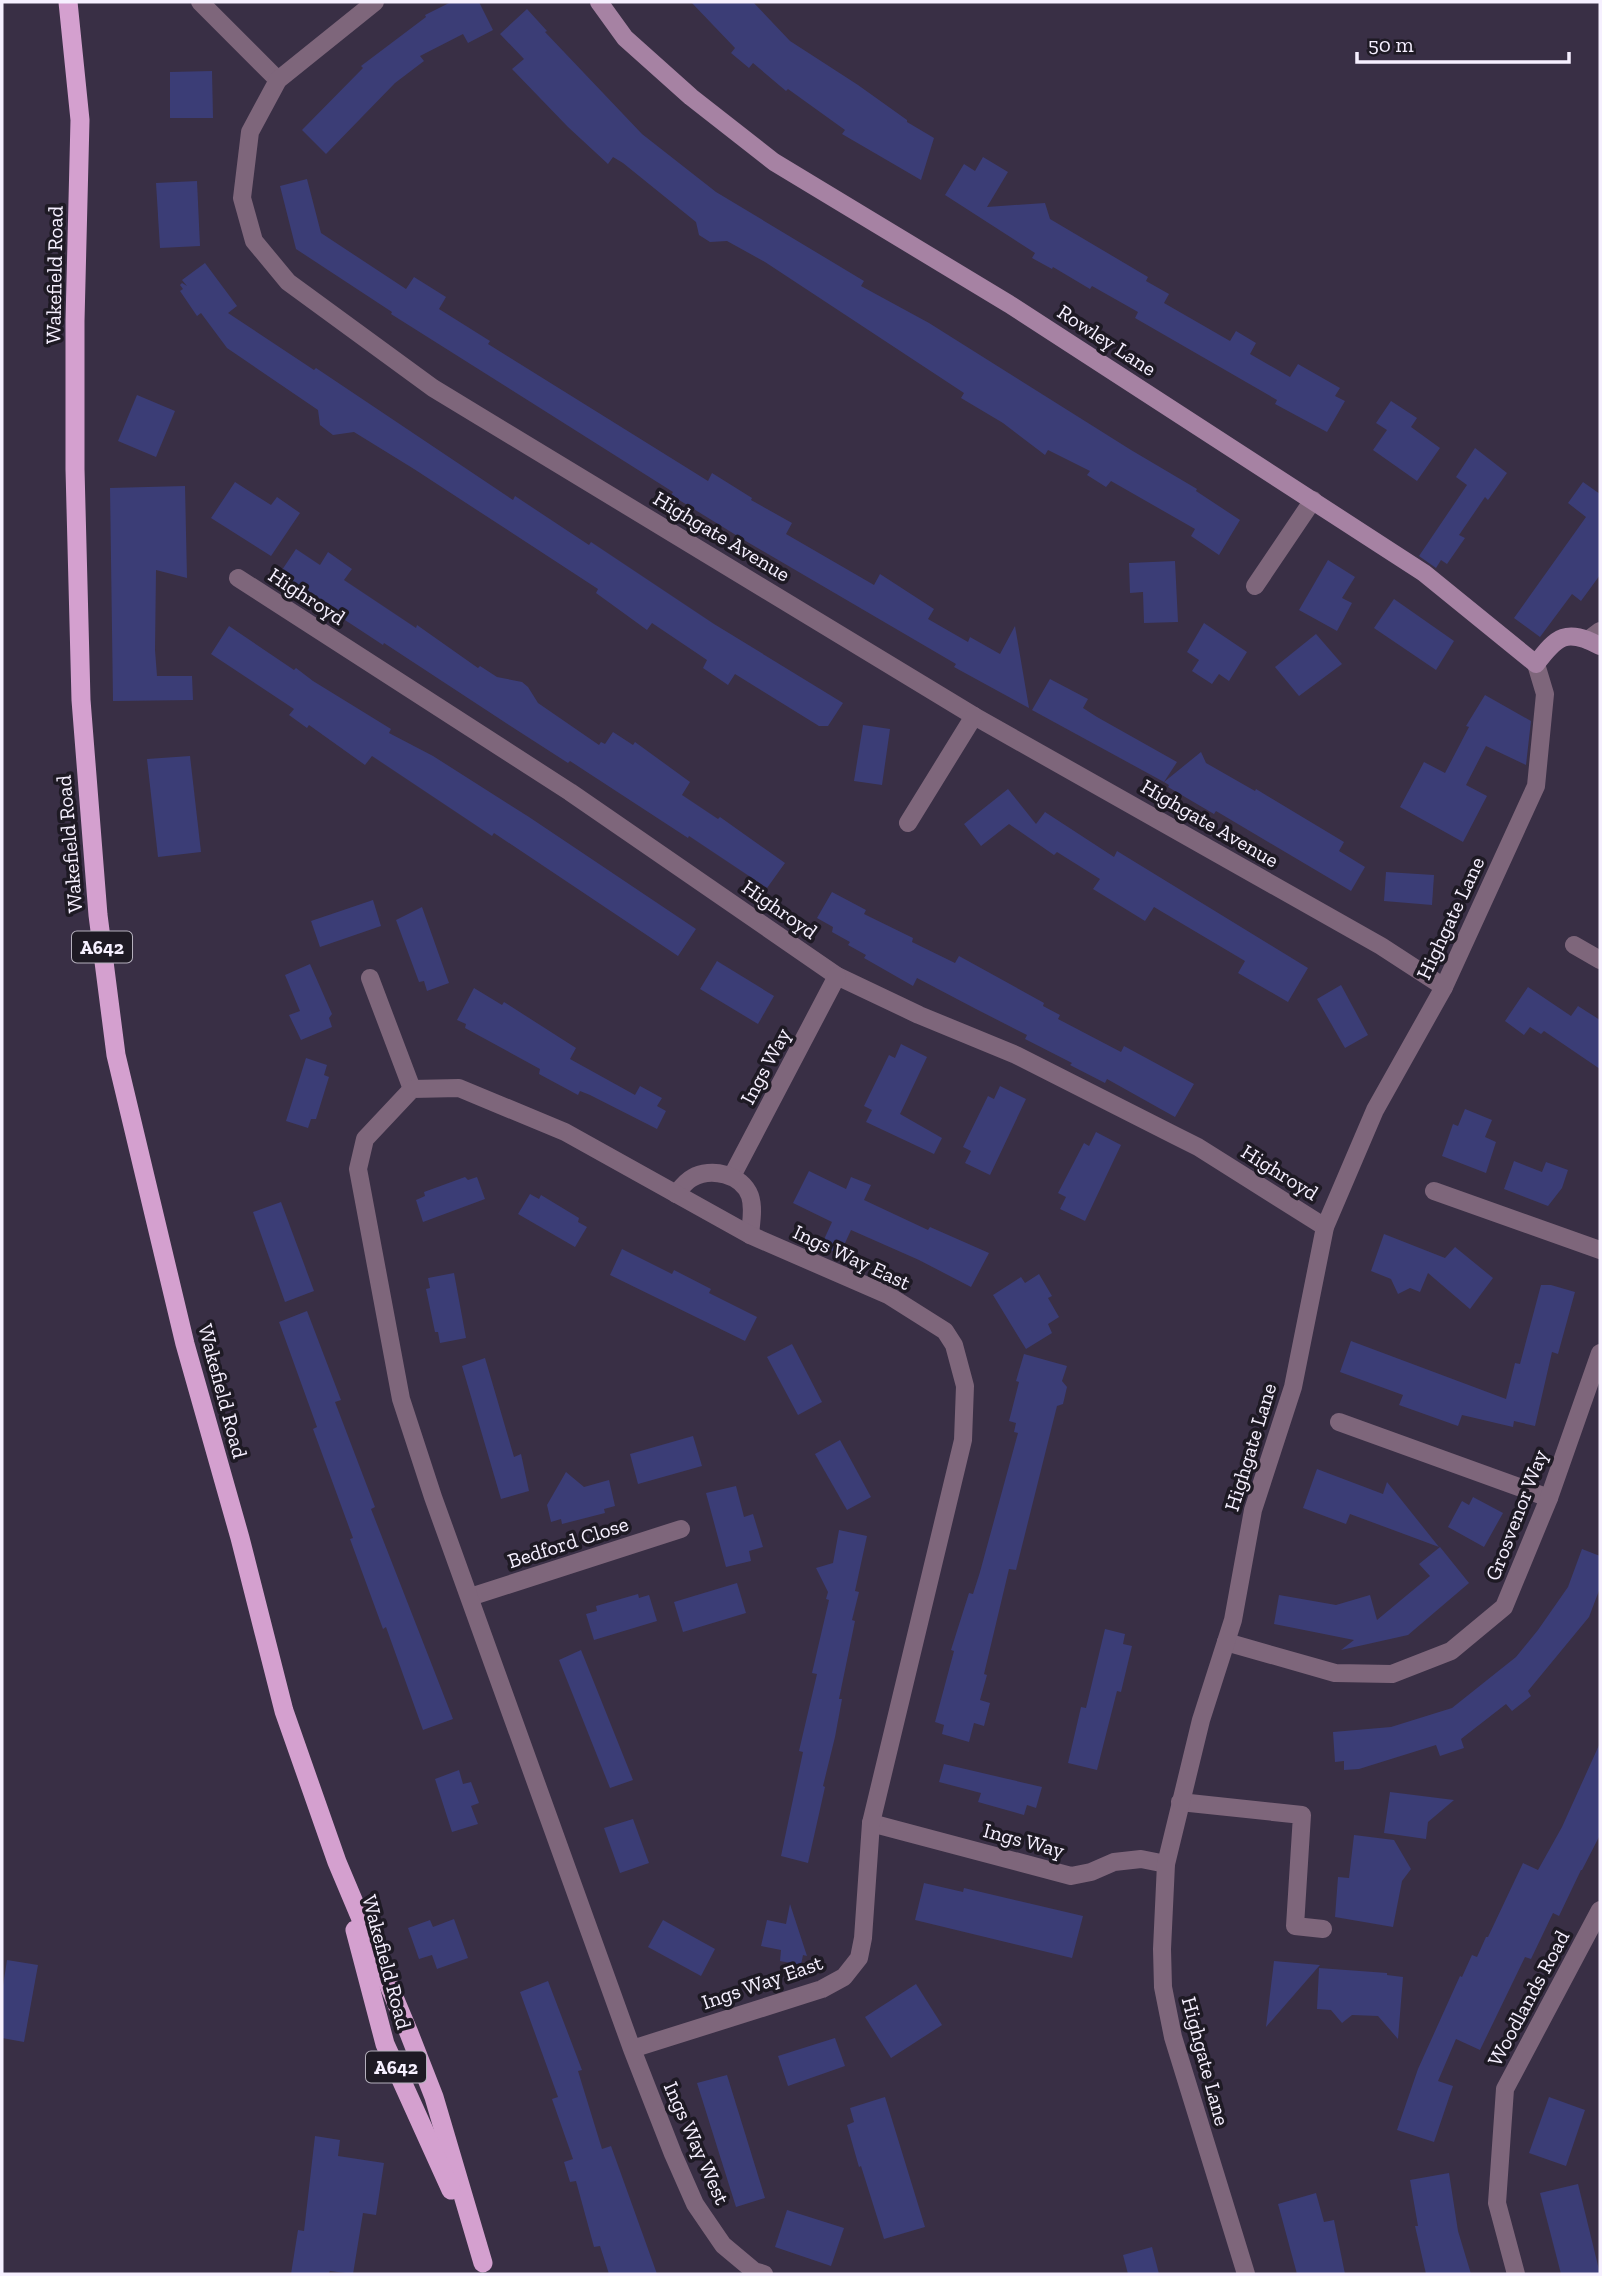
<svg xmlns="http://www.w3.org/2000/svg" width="1602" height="2276" viewBox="0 0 1602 2276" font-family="'Zilla Slab',serif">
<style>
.building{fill:#3b3d76}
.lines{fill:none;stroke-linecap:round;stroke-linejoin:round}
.minor{stroke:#7e667b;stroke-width:18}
.tertiary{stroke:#7e667b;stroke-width:18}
.secondary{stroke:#a682a3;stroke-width:18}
.trunk{stroke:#d4a0cf;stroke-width:19}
.labels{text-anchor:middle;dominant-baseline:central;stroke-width:7;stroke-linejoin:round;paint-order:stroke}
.shield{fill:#1e1a24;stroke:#b5b0bd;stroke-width:2}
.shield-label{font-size:19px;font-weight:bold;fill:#f6f0ff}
.street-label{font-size:21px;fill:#f6f0ff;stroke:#1e1a24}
</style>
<rect width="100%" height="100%" fill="#392f45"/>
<!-- building -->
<g class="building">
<path d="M451,2H479L493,30L468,43L463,34L420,56L424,61L395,83L326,154L302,130L363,68L361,66L426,17L425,15Z"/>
<path d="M691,2H753L790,41L858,85L907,120V122L934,138L921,180L842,134L845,130L788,89L786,91L753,63L749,68L731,53L735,48Z"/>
<path d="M527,9L547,31L545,32L642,134L716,192L864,281L861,286L929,323L1131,450L1197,489L1196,491L1240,520L1219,555L1191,536L1195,529L1111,481L1106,487L1087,475L1090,471L1048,450L1045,455L1003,423L961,398L964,393L765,262L727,241L710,242L699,235L696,222L623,163L613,157L608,164L568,127L512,69L524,59L500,34Z"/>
<path d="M212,71L213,118H170V72Z"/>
<path d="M983,157L1008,172L987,207L1045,203L1050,219L1148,277L1146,281L1169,294L1164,303L1230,341L1236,331L1256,343L1250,354L1290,377L1298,364L1340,388L1335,396L1345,401L1327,432L1275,404L1277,400L1135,318L1138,312L1092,286L1090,289L1053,267L1052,269L1032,258L1035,253L945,195L964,164L975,171Z"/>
<path d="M307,179L321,233L406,289L414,277L446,297L439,309L490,341L488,344L708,481L712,473L752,498L751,500L792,523L786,534L874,585L880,574L934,609L928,619L968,642L970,637L1000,654L1015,626L1029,708L954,667L956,664L744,540L671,495L673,492L391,314L392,312L296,249L280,186Z"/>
<path d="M197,181L200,246L160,248L156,183Z"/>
<path d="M205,263L237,306L228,313L314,370L316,368L513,500L515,496L589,545L591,542L714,624L843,703L828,726H819L735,674L728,685L703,668L707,660L652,623L647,630L596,593L598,589L414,469L354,432L333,435L320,425L318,410L227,348L201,313L197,316L180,291L183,289L180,285L182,283L187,286L182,280Z"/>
<path d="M137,395L175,411L156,457L118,441Z"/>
<path d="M1391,401L1417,418L1411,427L1440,448L1417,481L1373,450L1387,430L1376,423Z"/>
<path d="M1475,448L1507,473L1488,500L1485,497L1459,535L1465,538L1447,564L1441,560L1436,568L1419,556L1467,485L1456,477Z"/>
<path d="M235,482L271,505L277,497L300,513L271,556L211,518Z"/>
<path d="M1583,482L1600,494V575L1581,601L1572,594L1540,637L1514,618L1586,517L1568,503Z"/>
<path d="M185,486L187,578L156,570L155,650L157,676H192L193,700L113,701L110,488Z"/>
<path d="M296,549L320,565L328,552L352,569L344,580L416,628L417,625L478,668L480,666L497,677L522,682L528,687L538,703L599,745L601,742L605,744L613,732L633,745L635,742L690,782L682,795L718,819L720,817L785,863L767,888L689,836L688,838L570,761L568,763L509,725L384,643L383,645L278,576Z"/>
<path d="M1328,560L1355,577L1342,598L1352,603L1337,631L1299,610Z"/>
<path d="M1175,561L1178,622L1144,623L1143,592L1130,593L1129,563Z"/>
<path d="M1394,599L1454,641L1436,670L1374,628Z"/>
<path d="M1204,623L1247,652L1229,681L1219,674L1212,684L1192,671L1199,660L1187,652Z"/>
<path d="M229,626L294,670L296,668L313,681L391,729L389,733L433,756L529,817L696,929L678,956L494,833L492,836L372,756L365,765L309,725L307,728L289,715L294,709L211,654Z"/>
<path d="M1316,634L1342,664L1299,696L1275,667Z"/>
<path d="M1050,679L1088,699L1083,708L1097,717L1177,762L1164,782L1032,710Z"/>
<path d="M1485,695L1531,721L1526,765L1486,746L1466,785L1487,796L1463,842L1400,807L1424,762L1445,773L1469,727L1466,726Z"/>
<path d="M863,725L890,729L882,785L854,781Z"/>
<path d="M1201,752L1206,763L1255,791L1256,789L1344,842L1339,851L1365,867L1351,891L1216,811L1214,814L1168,787L1169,785L1164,782Z"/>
<path d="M190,756L201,852L158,857L147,759Z"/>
<path d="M1008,789L1036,824L1045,812L1114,857L1117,851L1308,968L1288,1002L1238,973L1245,961L1154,907L1145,921L1093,889L1100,879L1057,852L1054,855L1009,824L981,846L964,824Z"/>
<path d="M1386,872L1434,875L1432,905L1384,901Z"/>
<path d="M832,892L866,910L864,914L913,938L912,942L955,963L959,956L1044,1003L1043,1006L1060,1015L1058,1019L1121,1052L1124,1046L1194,1084L1175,1117L1107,1079L1105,1083L1070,1065L1072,1063L1025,1039L1027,1035L976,1009L917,978L913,986L864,958L866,955L848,945L850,942L832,932L833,927L817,918Z"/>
<path d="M373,900L381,926L320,947L311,921Z"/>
<path d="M422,907L449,983L427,991L424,981L419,982L396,920Z"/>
<path d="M717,961L774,996L758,1024L700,989Z"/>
<path d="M310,964L332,1014L329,1018L332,1027L301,1040L289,1015L300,1011L285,975Z"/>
<path d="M1341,985L1368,1035L1345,1048L1317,999Z"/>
<path d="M1528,987L1571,1016L1578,1006L1600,1020V1069L1544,1031L1541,1034L1530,1027L1524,1035L1505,1021Z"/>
<path d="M474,988L502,1005L504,1002L576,1048L570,1059L635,1095L640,1086L662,1098L657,1106L666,1111L657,1129L590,1095L580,1091L578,1095L539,1074L540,1069L465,1028L466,1024L457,1020Z"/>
<path d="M901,1044L927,1057L900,1114L942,1138L934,1154L866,1122L872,1110L864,1106L889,1055L895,1058Z"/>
<path d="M306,1058L327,1065L324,1075L329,1077L316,1119H311L308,1128L286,1121Z"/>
<path d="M1000,1086L1026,1099L990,1175L965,1163L971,1151L963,1147L988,1096L994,1099Z"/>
<path d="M1465,1109L1492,1120L1485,1137L1496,1142L1486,1173L1442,1156L1453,1124L1458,1126Z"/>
<path d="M1096,1132L1121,1145L1085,1221L1060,1209L1066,1197L1058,1193L1084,1143L1089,1146Z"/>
<path d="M1514,1161L1542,1172L1546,1162L1568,1170L1562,1188L1548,1206L1504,1189Z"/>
<path d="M809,1171L846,1189L851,1177L871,1185L864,1200L928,1230L930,1227L989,1253L971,1287L919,1260L851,1230L840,1254L821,1246L832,1222L793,1203Z"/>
<path d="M465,1177L468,1180L477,1177L485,1199L423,1222L416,1200L425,1196L424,1192Z"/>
<path d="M530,1194L539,1199L541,1195L579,1218L578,1222L587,1227L575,1247L518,1214Z"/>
<path d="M281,1202L314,1291L285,1302L253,1212Z"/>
<path d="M1384,1234L1445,1258L1455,1247L1493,1278L1470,1309L1428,1273L1420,1292L1410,1288L1398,1294L1391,1279L1371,1271Z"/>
<path d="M622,1249L672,1274L674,1270L711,1289L709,1293L757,1317L745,1341L610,1275Z"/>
<path d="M454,1273L466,1338L440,1343L438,1332H435L426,1289L430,1288L428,1278Z"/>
<path d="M1039,1274L1052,1296L1048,1298L1059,1317L1048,1324L1052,1333L1026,1349L993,1295L1021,1277L1025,1283Z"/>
<path d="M1541,1285H1551L1575,1292L1558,1354L1552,1352L1535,1426L1514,1421L1513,1427L1462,1415L1458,1426L1399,1405L1403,1395L1340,1372L1351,1341L1506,1399L1515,1363L1520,1364Z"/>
<path d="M307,1311L341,1400L335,1402L375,1507L371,1509L453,1719L423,1730L386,1627L383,1629L350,1539L353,1538L313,1429L317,1427L279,1322Z"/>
<path d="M792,1344L822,1402L798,1415L767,1357Z"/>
<path d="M1024,1354L1067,1366L1062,1381L1067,1387L1063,1404L1057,1406L1016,1570L1009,1569L984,1674L987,1675L980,1700L990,1703L984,1726L974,1723L969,1742L942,1734L944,1725L935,1722L954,1651L951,1650L969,1593L973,1594L980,1572L1018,1433L1014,1432L1016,1423L1009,1421L1019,1382L1016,1381Z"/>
<path d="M485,1358L514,1457L521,1454L529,1491L501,1499L462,1366Z"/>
<path d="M693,1436L702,1466L638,1484L630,1454Z"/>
<path d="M840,1440L871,1497L847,1510L815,1454Z"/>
<path d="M1317,1469L1383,1494L1387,1482L1439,1547L1350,1514L1346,1524L1303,1508Z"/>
<path d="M566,1472L584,1487L609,1480L615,1506L604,1509L605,1513L562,1524L561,1519L551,1522L547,1505Z"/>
<path d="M736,1486L744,1517L753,1514L763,1547L749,1551L751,1561L726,1567L706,1493Z"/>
<path d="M1473,1497L1503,1513L1484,1547L1448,1527L1462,1501L1469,1505Z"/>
<path d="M839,1530L867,1536L855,1591L859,1592L852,1620L855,1621L839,1699H842L835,1737L823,1786L825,1787L808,1863L781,1856L803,1752L799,1751L817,1674L812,1673L829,1600L826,1599L828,1592L816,1568L833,1563Z"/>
<path d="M1440,1547L1469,1583L1408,1635L1341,1650L1354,1640L1274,1624L1279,1595L1336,1605L1370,1595L1377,1620L1430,1576L1419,1564Z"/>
<path d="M1582,1549L1600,1556V1588L1589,1617L1528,1691L1531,1696L1512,1711L1506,1704L1461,1739L1464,1748L1440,1756L1436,1745L1359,1769L1344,1770V1761L1335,1762L1333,1732L1391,1727L1452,1708L1516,1657L1538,1630L1568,1587Z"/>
<path d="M737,1583L746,1613L683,1632L674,1602Z"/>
<path d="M638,1594L639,1598L649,1595L657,1621L594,1640L586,1614L597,1611L596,1606Z"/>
<path d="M1105,1629L1125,1634L1123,1644L1132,1646L1121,1692L1117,1691L1097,1770L1068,1763L1081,1707L1086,1708Z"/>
<path d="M581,1650L633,1780L610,1788L559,1660Z"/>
<path d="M1600,1743V1835L1582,1870H1581L1559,1916L1553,1913L1531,1959L1525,1957L1480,2050L1456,2039L1438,2081L1453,2086L1434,2142L1397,2130L1418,2069L1460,1976L1462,1977L1472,1955L1477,1957L1486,1937H1488L1523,1863L1538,1870L1562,1827Z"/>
<path d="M944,1764L1042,1787L1036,1808L1027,1805L1024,1815L978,1802L981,1793L939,1782Z"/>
<path d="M459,1770L463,1784L471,1782L479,1803L471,1806L478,1824L452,1832L435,1779Z"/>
<path d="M1390,1792L1454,1800L1428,1822L1426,1839L1384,1833Z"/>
<path d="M633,1819L649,1863L620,1873L604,1828Z"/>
<path d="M1354,1835L1394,1840L1411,1869L1402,1881L1393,1927L1335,1917L1338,1877L1349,1878Z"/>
<path d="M924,1883L963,1892L964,1888L1083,1916L1072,1958L915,1920Z"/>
<path d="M790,1904L807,1956L803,1955L801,1965L780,1961L781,1950L761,1946L767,1920L786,1924Z"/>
<path d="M454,1919L468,1958L437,1969L432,1955L419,1959L408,1928L430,1920L433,1927Z"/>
<path d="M663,1920L715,1949L701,1976L648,1947Z"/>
<path d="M7,1960L38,1965L24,2042L2,2038V1992Z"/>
<path d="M1274,1961L1320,1965L1266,2027Z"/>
<path d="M1319,1968L1387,1973V1975L1403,1977L1398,2039L1378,2016L1352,2015L1342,2023L1331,2010L1317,2009Z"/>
<path d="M548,1981L582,2070L578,2071L602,2149L611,2146L657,2274H609L600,2246L594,2247L576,2181L570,2182L564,2162L573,2159L552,2099L558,2097L520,1992Z"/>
<path d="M916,1984L942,2025L891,2058L865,2017Z"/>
<path d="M835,2038L845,2066L788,2086L778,2056Z"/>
<path d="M727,2075L765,2198L736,2207L697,2083Z"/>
<path d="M885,2097L925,2227L884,2239L861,2166L859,2167L847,2125L854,2122L850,2108Z"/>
<path d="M1549,2097L1585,2110L1566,2166L1529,2153Z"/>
<path d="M315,2136L340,2140L338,2156L384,2163L376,2215L363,2213L353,2274L330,2271L328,2274H291L298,2230L304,2231Z"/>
<path d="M1449,2173L1458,2231L1471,2274H1426L1415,2226H1418L1410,2180Z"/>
<path d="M1578,2184L1592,2241L1600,2274H1561L1540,2193Z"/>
<path d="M1316,2193L1324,2222L1334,2220L1345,2274H1297L1278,2204Z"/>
<path d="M787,2210L844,2228L831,2266L775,2247Z"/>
<path d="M1152,2247L1159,2274H1128L1123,2255Z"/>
</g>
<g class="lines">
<!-- minor -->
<g class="minor">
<path d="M200,2L278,80"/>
<path d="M375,2L278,80L250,132L242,198L254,241L288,282L433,388L974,716L1381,946L1444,987"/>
<path d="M238,578L570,792L837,976L919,1015L1016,1055L1176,1136L1198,1147L1325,1227"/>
<path d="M1255,586L1313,500"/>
<path d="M1588,640L1600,631"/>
<path d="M908,823L974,716"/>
<path d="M1574,945L1600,960"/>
<path d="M370,978L412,1089"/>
<path d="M732,1176L837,976"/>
<path d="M1434,1191L1600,1250"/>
<path d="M676,1194C680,1189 686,1181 692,1178C711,1167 742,1174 750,1196C754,1208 751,1223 750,1235"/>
<path d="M1339,1422L1549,1498"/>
<path d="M470,1597L681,1529"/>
<path d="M1226,1642L1335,1673L1392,1674L1451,1651L1504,1607L1549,1498L1600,1353"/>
<path d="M1180,1802L1302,1815L1295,1926L1323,1929"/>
<path d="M871,1823L1071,1876L1091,1872L1114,1862L1141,1859L1166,1864"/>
<path d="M632,2049L822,1989L844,1977L859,1958L863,1938L871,1823L963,1440L965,1386L954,1345L945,1331L888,1295L750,1235L565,1132L459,1088L412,1089L365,1139L358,1169L401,1399L433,1497L632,2049L673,2154L695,2204L723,2245L754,2271L764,2274"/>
<path d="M1516,2274L1497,2203L1505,2089L1600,1910"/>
</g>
<!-- tertiary -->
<path class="tertiary" d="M1246,2274L1173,2037L1163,1987L1162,1949L1166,1864L1201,1720L1233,1620L1253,1510L1293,1387L1325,1227L1375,1110L1444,987L1536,786L1545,694L1536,664"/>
<!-- secondary -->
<path class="secondary" d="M599,2L625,38L691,97L774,162L1009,304L1390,551L1424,573L1536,664C1557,636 1566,628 1600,646"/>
<!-- trunk -->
<g class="trunk">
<path d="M68,2L80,120L75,321V469L81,700L98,915L116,1055L185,1344L240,1538L284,1711L337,1862L409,2033L434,2097L483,2263"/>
<path d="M355,1930L385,2044L451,2190"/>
</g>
</g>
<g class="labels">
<!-- shield labels -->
<g class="shield">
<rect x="72" y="931.5" width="60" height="31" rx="5"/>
<rect x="366" y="2051.5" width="60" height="31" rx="5"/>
</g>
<g class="shield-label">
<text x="102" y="947">A642</text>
<text x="396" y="2067">A642</text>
</g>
<!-- street labels -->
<g class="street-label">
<text transform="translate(54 275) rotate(-89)">Wakefield Road</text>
<text transform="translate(1107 340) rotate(33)">Rowley Lane</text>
<text transform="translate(722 536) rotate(31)">Highgate Avenue</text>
<text transform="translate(307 596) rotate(33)">Highroyd</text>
<text transform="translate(1210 823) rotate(30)">Highgate Avenue</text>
<text transform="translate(69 844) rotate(-95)">Wakefield Road</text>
<text transform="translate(780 909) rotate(35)">Highroyd</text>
<text transform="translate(1450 918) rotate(-65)">Highgate Lane</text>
<text transform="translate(765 1066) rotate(-62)">Ings Way</text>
<text transform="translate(1280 1172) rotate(32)">Highroyd</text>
<text transform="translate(852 1257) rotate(25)">Ings Way East</text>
<text transform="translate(223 1391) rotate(75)">Wakefield Road</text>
<text transform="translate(1250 1447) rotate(-73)">Highgate Lane</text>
<text transform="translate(1516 1515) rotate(-69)">Grosvenor Way</text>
<text transform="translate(568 1542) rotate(-18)">Bedford Close</text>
<text transform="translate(1024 1840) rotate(15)">Ings Way</text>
<text transform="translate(387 1962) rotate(75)">Wakefield Road</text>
<text transform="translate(762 1982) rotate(-19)">Ings Way East</text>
<text transform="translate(1528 1998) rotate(-62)">Woodlands Road</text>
<text transform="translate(1206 2061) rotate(75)">Highgate Lane</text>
<text transform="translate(697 2143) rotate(66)">Ings Way West</text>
</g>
</g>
<!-- border -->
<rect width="1602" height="2276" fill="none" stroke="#f6f0ff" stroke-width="7"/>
<!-- scale -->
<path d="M1357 52v10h212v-10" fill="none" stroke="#f6f0ff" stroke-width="3.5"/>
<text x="1368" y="52" font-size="21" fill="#f6f0ff" stroke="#1e1a24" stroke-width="5" paint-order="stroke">50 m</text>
</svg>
